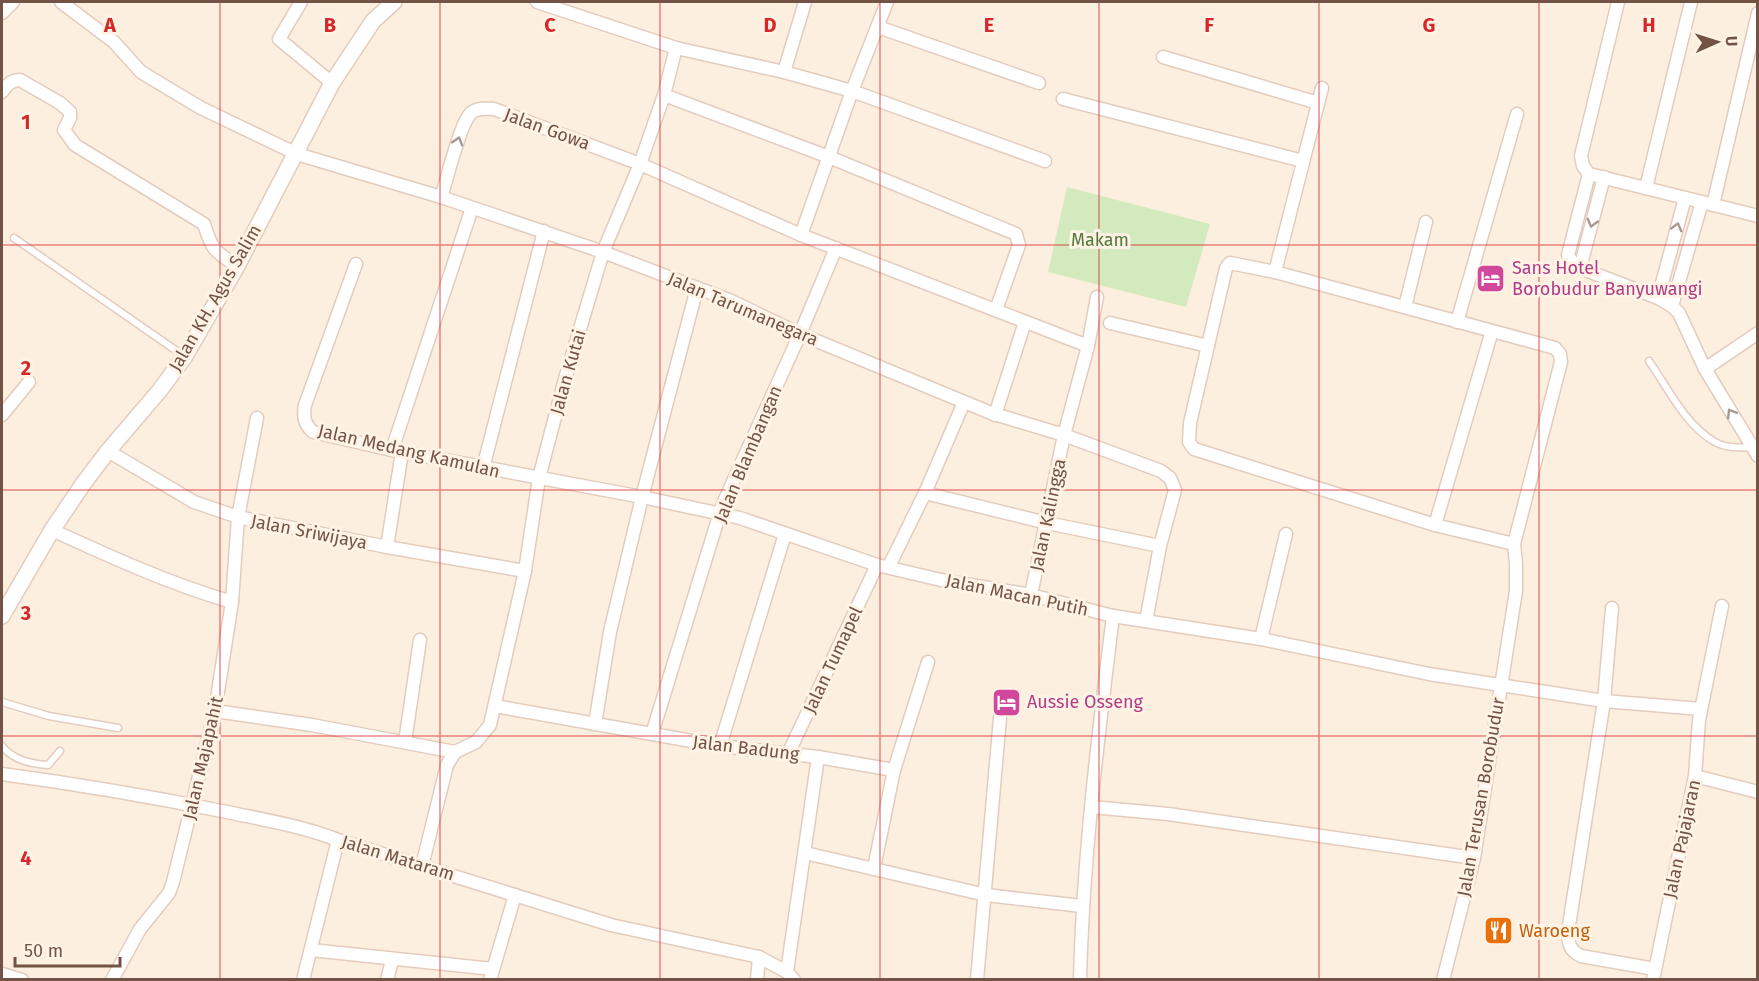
<svg xmlns="http://www.w3.org/2000/svg" width="1759" height="981" viewBox="0 0 1759 981" font-family="'Fira Sans',sans-serif">
<style>
.green{fill:#d3eabe}
.lines{fill:none;stroke-linecap:round;stroke-linejoin:round}
.service-casing{stroke:#e3ccbe;stroke-width:9}
.minor-casing{stroke:#e3ccbe;stroke-width:15}
.tertiary-casing{stroke:#e3ccbe;stroke-width:18}
.service{stroke:#fff;stroke-width:6}
.minor{stroke:#fff;stroke-width:12}
.tertiary{stroke:#fff;stroke-width:15}
.oneway{stroke:#ab9890}
.grid{fill:none;stroke:#d62828;stroke-width:1.5;stroke-opacity:0.55}
.labels{text-anchor:middle;dominant-baseline:central;stroke-width:6;stroke-linejoin:round;paint-order:stroke}
.street-label{font-size:18px;fill:#735346;stroke:#fff3e6}
.park-label{font-size:18px;fill:#54793e;stroke:#fff3e6}
.hotel-label{font-size:18px;fill:#b23c85;stroke:#fff3e6;text-anchor:start}
.food-label{font-size:18px;fill:#c56008;stroke:#fff3e6;text-anchor:start}
.grid-label{font-size:20px;text-anchor:middle;font-weight:bold;fill:#d62828;stroke:#fff3e6;stroke-width:6;stroke-linejoin:round;paint-order:stroke}
</style>
<rect width="100%" height="100%" fill="#fdefdf"/>
<!-- green -->
<path class="green" d="M1067,187L1210,224L1186,307L1048,272Z"/>
<g class="lines">
<defs>
<g id="service">
<path d="M14,238L184,356"/>
<path d="M1649,361C1668,388 1685,425 1715,442C1725,448 1740,448 1752,447"/>
<path d="M2,702L49,716L118,728"/>
<path d="M2,746C13,760 30,764 48,765L60,751"/>
</g>
<g id="minor">
<path d="M61,2L114,42L141,72L201,108L297,154L441,197L603,252L729,300L800,334L991,413L1064,435L1161,471L1170,478L1175,490L1160,546L1146,621"/>
<path d="M301,2L279,39L332,83"/>
<path d="M537,2L676,48L784,72L852,91L1045,161"/>
<path d="M1618,2L1581,156L1583,166L1589,174L1758,216"/>
<path d="M2,13L13,2"/>
<path d="M878,27L1039,83"/>
<path d="M1163,57L1318,103"/>
<path d="M784,72L805,2"/>
<path d="M2,92C7,85 11,80 20,80L60,103L70,112V118L64,130L75,145L204,224C212,250 214,251 237,266"/>
<path d="M664,95L829,157L1016,234L1019,245L996,310"/>
<path d="M1063,99L1303,161"/>
<path d="M1589,174L1568,255L1572,262L1580,268L1658,298L1672,306L1679,313L1705,369L1758,456"/>
<path d="M1646,188L1691,2"/>
<path d="M441,197C447,180 460,123 471,113C478,107 487,109 494,109L640,164L801,235L1088,346L1064,435L1031,595"/>
<path d="M1713,205L1758,13"/>
<path d="M801,235L852,91L887,2"/>
<path d="M356,264L305,405C303,416 304,424 313,432L392,450L642,497L740,518L877,565L941,580L1031,595L1113,616L1261,639L1429,674L1604,701L1701,709"/>
<path d="M1580,268L1604,177"/>
<path d="M1275,272L1322,88"/>
<path d="M1658,298L1685,198"/>
<path d="M1672,306L1702,202"/>
<path d="M1405,307L1426,222"/>
<path d="M1457,322L1517,114"/>
<path d="M1110,323L1208,346"/>
<path d="M1088,346L1097,297"/>
<path d="M1705,369L1758,333"/>
<path d="M2,415L29,382"/>
<path d="M995,415L1025,322"/>
<path d="M392,450L472,208"/>
<path d="M108,451L194,502L238,517L387,547L525,571"/>
<path d="M483,468L544,231"/>
<path d="M925,493L1047,523L1160,546"/>
<path d="M1435,525L1492,331"/>
<path d="M52,530C111,557 170,584 232,602"/>
<path d="M387,547L402,452"/>
<path d="M889,566L925,493L964,402"/>
<path d="M1612,608L1604,701L1568,932C1568,943 1570,951 1581,956L1655,969"/>
<path d="M1261,639L1286,534"/>
<path d="M495,706L720,746L818,757L894,770"/>
<path d="M215,711L312,725L455,752"/>
<path d="M595,724L610,632L642,497L697,288"/>
<path d="M652,734L722,506L800,334L836,248"/>
<path d="M405,742L420,640"/>
<path d="M720,746L785,534"/>
<path d="M788,754L877,565"/>
<path d="M2,774C77,784 153,797 227,812C265,820 302,826 338,840L611,925L759,957L787,972L794,980"/>
<path d="M1695,776L1758,792"/>
<path d="M1092,807L1168,814L1474,858"/>
<path d="M805,853L986,895L1082,906"/>
<path d="M422,866L447,765L455,752L476,742L490,725L525,571L539,478L565,379L603,252L640,164L664,95L676,48"/>
<path d="M874,868L894,770L928,662"/>
<path d="M311,950L493,969"/>
<path d="M787,972L818,757"/>
<path d="M2,974L22,980"/>
<path d="M112,980L140,929L169,893L173,882L215,711L232,602L238,517L257,418"/>
<path d="M303,980L338,840"/>
<path d="M387,980L392,960"/>
<path d="M490,980L515,895"/>
<path d="M757,980L759,957"/>
<path d="M977,980L1000,718"/>
<path d="M1080,980C1083,858 1098,737 1113,616"/>
<path d="M1443,980L1474,858L1516,591V563L1514,544L1561,362L1560,354L1555,348L1275,272L1230,263L1226,268L1190,423L1189,442L1194,449L1435,525L1514,544"/>
<path d="M1653,980L1695,776L1699,720L1722,606"/>
</g>
<path id="tertiary" d="M2,616L52,530L83,484L108,451L160,390L185,356L237,266L332,83L373,21L394,2"/>
</defs>
<!-- service casing -->
<use href="#service" class="service-casing"/>
<!-- minor casing -->
<use href="#minor" class="minor-casing"/>
<!-- tertiary casing -->
<use href="#tertiary" class="tertiary-casing"/>
<!-- service -->
<use href="#service" class="service"/>
<!-- minor -->
<use href="#minor" class="minor"/>
<!-- tertiary -->
<use href="#tertiary" class="tertiary"/>
</g>
<!-- one-way arrows -->
<defs><path id="oneway-chevron" d="M-2-3.5L2.5 0L-2 3.5" fill="none" stroke-width="1.6" stroke-linecap="round" stroke-linejoin="round" transform="scale(1.5)"/></defs>
<g class="oneway">
<use href="#oneway-chevron" transform="translate(458 141) rotate(-73)"/>
<use href="#oneway-chevron" transform="translate(1592 223) rotate(105)"/>
<use href="#oneway-chevron" transform="translate(1677 227) rotate(-75)"/>
<use href="#oneway-chevron" transform="translate(1731 413) rotate(-122)"/>
</g>
<!-- grid -->
<path class="grid" d="M220,2V980M440,2V980M660,2V980M880,2V980M1099,2V980M1319,2V980M1539,2V980M2,245H1758M2,490H1758M2,736H1758"/>
<!-- icons -->
<defs>
<symbol id="hotel-square" viewBox="-11 -11 22 22"><rect x="-9" y="-9" width="18" height="18" rx="4" fill="#d1479c" stroke="#fff3e6"/><path d="M-6-4.5h1.5V1H6V5H4.5V3h-9V5H-6ZM-4 0a1.8 1.8 0 1 1 3.6 0ZM.5 0V-2.5h3Q6-2.5 6 0Z" fill="#fff"/></symbol>
<symbol id="restaurant-square" viewBox="-11 -11 22 22"><rect x="-9" y="-9" width="18" height="18" rx="4" fill="#e8710a" stroke="#fff3e6"/><path d="M-5-6h1v4h1v-4h1v4h1v-4h1v5L-1.5 .5V6h-2V.5L-5-1ZM5-6V6H3V1.5H1.5Q1.5-4 5-6Z" fill="#fff"/></symbol>
</defs>
<g fill-rule="evenodd">
<use href="#hotel-square" x="1474" y="262" width="33" height="33"/>
<use href="#hotel-square" x="990" y="686" width="33" height="33"/>
<use href="#restaurant-square" x="1482" y="914" width="33" height="33"/>
</g>
<g class="labels">
<!-- street labels -->
<g class="street-label">
<text transform="translate(547 129) rotate(20)">Jalan Gowa</text>
<text transform="translate(215 298) rotate(-60)">Jalan KH. Agus Salim</text>
<text transform="translate(743 309) rotate(23)">Jalan Tarumanegara</text>
<text transform="translate(568 372) rotate(-74)">Jalan Kutai</text>
<text transform="translate(409 451) rotate(13)">Jalan Medang Kamulan</text>
<text transform="translate(748 454) rotate(-67)">Jalan Blambangan</text>
<text transform="translate(1048 515) rotate(-78)">Jalan Kalingga</text>
<text transform="translate(309 532) rotate(11)">Jalan Sriwijaya</text>
<text transform="translate(1017 595) rotate(12)">Jalan Macan Putih</text>
<text transform="translate(833 660) rotate(-65)">Jalan Tumapel</text>
<text transform="translate(746 748) rotate(7)">Jalan Badung</text>
<text transform="translate(203 758) rotate(-77)">Jalan Majapahit</text>
<text transform="translate(1481 797) rotate(-80)">Jalan Terusan Borobudur</text>
<text transform="translate(1682 839) rotate(-78)">Jalan Pajajaran</text>
<text transform="translate(398 858) rotate(17)">Jalan Mataram</text>
</g>
<!-- park labels -->
<g class="park-label">
<text x="1100" y="240">Makam</text>
</g>
<!-- hotel labels -->
<g class="hotel-label">
<text x="1512" y="268">Sans Hotel<tspan x="1512" dy="21">Borobudur Banyuwangi</tspan></text>
<text x="1027" y="702">Aussie Osseng</text>
</g>
<!-- food labels -->
<g class="food-label">
<text x="1519" y="931">Waroeng</text>
</g>
</g>
<g class="grid-label">
<text x="110" y="32">A</text>
<text x="330" y="32">B</text>
<text x="550" y="32">C</text>
<text x="770" y="32">D</text>
<text x="989" y="32">E</text>
<text x="1209" y="32">F</text>
<text x="1429" y="32">G</text>
<text x="1649" y="32">H</text>
<text x="26" y="129">1</text>
<text x="26" y="375">2</text>
<text x="26" y="620">3</text>
<text x="26" y="865">4</text>
</g>
<!-- border -->
<rect width="1759" height="981" fill="none" stroke="#735346" stroke-width="6"/>
<!-- north arrow -->
<g transform="translate(1717 42) rotate(87)" stroke="#fff3e6" stroke-width="4.5" paint-order="stroke">
<path d="M0-4.5L10 22L0 15L-10 22Z" fill="#735346"/>
<text y="-9" font-size="16" font-weight="bold" text-anchor="middle" fill="#735346">U</text>
</g>
<!-- scale -->
<path d="M15 957v9h105v-9" fill="none" stroke="#735346" stroke-width="3"/>
<text x="24" y="957" font-size="18" fill="#735346" stroke="#fff3e6" stroke-width="4.5" paint-order="stroke">50 m</text>
</svg>
